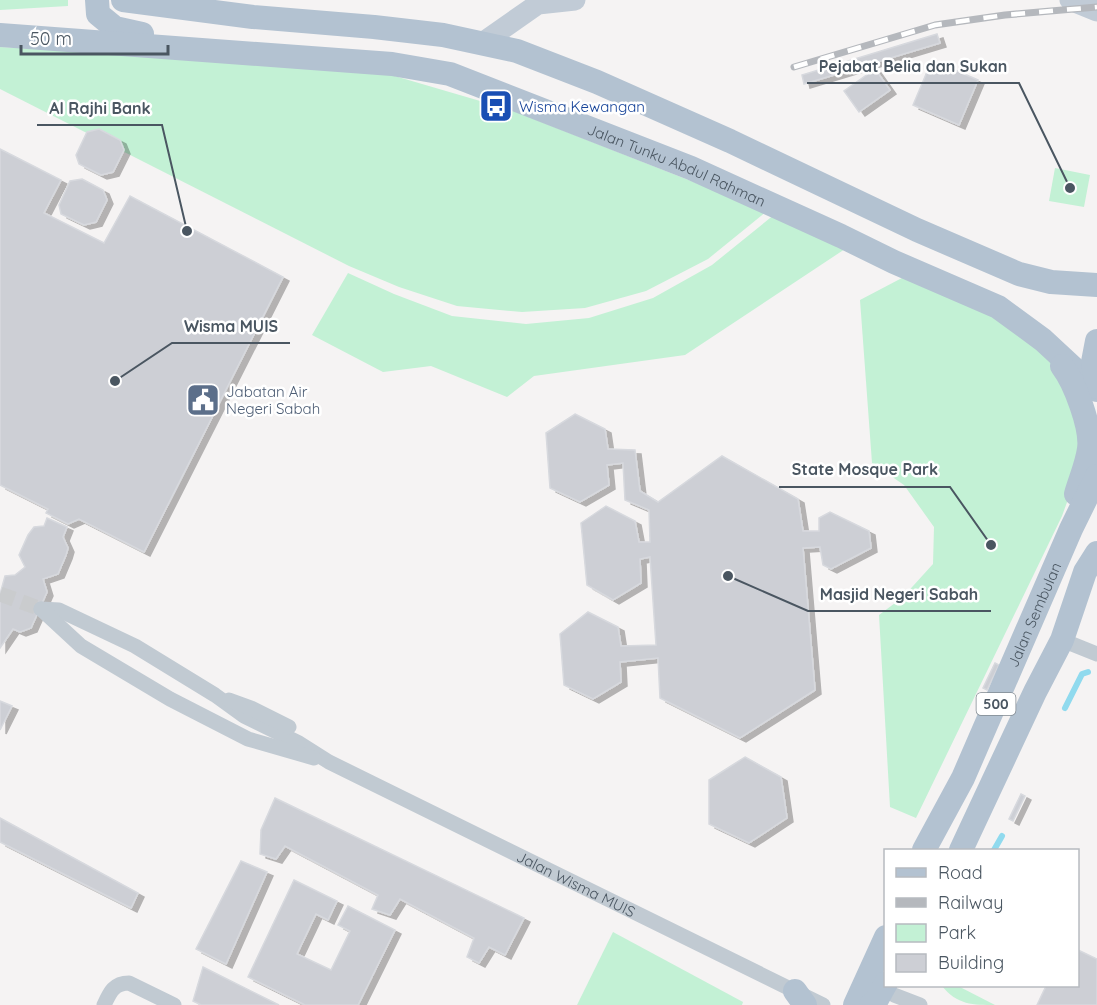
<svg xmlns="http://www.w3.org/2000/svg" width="1097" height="1005" viewBox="0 0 1097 1005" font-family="Quicksand,sans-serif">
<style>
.green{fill:#c3f1d5}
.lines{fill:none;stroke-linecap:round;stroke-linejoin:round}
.stream{stroke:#90daee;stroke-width:6}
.building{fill:#cdcfd5;stroke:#d7d9de;stroke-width:1.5;filter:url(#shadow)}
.street-tunnel{stroke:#caccce;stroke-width:15;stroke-dasharray:15 8;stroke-linecap:butt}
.street{stroke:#c1cad2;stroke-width:15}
.secondary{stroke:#c1cbd6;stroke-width:21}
.primary{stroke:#b3c2d1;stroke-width:24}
.rail-casing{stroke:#b5b8bd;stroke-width:7}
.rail{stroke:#fff;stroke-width:4.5;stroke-dasharray:14;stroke-linecap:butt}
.labels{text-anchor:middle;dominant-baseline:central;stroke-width:5;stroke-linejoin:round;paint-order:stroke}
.shield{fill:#fff;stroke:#808990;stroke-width:1.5}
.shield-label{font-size:14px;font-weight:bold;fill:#4a5661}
.transit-label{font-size:15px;fill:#164399;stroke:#fff;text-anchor:start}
.street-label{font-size:15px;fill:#4a5661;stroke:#fff}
.service-label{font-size:15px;fill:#4e5e75;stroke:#fff;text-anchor:start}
.leader{fill:none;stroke:#4a5661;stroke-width:2}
.callout-dot{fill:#4a5661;stroke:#fff;stroke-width:2}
.callout-label{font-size:16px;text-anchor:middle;font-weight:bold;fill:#4a5661;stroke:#fff;stroke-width:5;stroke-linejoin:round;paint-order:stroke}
</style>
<defs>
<filter id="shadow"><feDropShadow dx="6" dy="4" stdDeviation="0" flood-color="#0004"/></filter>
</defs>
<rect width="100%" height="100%" fill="#f5f3f3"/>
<!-- green -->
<g class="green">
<path d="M0,0H68V6L0,10Z"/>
<path d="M0,47L364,67L511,110L767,211L708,259L646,291L585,308L522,312L457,306L399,287L349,266L0,89Z"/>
<path d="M1055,168L1090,175L1084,207L1049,201Z"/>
<path d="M775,214L845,249L685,355L534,376L507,397L431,366L383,372L312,335L348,273L394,294L452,316L526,324L589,318L653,298L712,265Z"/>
<path d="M919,269L1020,322L1079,392L1090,439L1062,516L916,818L890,807L879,615L903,597L933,564L934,527L904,485L872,463L860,300Z"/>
<path d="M613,932L743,1002L742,1005H577Z"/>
<path d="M942,986H958L995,1005C973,1005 957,1005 942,986Z"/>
</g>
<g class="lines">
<!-- stream -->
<g class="stream">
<path d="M1065,708L1082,674L1088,672"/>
<path d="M994,850L1002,836"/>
</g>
</g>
<!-- building -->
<g class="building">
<path d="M937,34L940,43L804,84L802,75Z"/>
<path d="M932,60L978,80L959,125L913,105Z"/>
<path d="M875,69L890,90L859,112L844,91Z"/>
<path d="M99,129L120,140L124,150L113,172L101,175L79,164L76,155L87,132Z"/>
<path d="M0,149L61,180L44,213L104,243L130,196L283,277L144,552L79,519L68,524L46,513L48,509L0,485Z"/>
<path d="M82,179L103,190L107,200L96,222L84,225L61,214L59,205L70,181Z"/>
<path d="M575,414L605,429L608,449L635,450L640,491L658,502L722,456L798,499L803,531H819V518L830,512L869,531L871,548L831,569L823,565L820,547L803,548L815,690L740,738L660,698L658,658L620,662L621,682L593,699L564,685L560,634L588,612L618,627L621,646L656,645L650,557L640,559L641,583L613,600L587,585L581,523L606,506L635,521L639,542H650L649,510L625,500L623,463L607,465L609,485L580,502L550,488L546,433Z"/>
<path d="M47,518L67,527L63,537L68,548L66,555L58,574L43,579L47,592L31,628L20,632L13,629L0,648V594L5,576L15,575L25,567L19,555L28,535L34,527L44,526Z"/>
<path d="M995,663L999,665L987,690L983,688Z"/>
<path d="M0,701L12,706L0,730Z"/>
<path d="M745,757L781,777L787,818L749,843L709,824V780Z"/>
<path d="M1021,794L1025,796L1013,821L1009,819Z"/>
<path d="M275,798L524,918L505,955L489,947L479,963L467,957L474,938L400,899L390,915L372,909L378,895L285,846L276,859L260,854L261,830Z"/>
<path d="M0,818L138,893L131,908L0,842Z"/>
<path d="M241,861L267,872L226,964L196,949Z"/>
<path d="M294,880L337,901L328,920L316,914L297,954L331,970L350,931L338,925L348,906L395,930L358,1005H305L248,977Z"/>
<path d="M1078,950L1097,959V1005H1037L1046,986H1078Z"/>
<path d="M203,967L279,1005H201L193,1001Z"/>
</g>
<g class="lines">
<!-- street-tunnel -->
<path class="street-tunnel" d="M0,594L41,609"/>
<!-- street -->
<g class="street">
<path id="s1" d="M41,609L59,610L135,646L215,695L244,716L299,743L329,762L823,1005"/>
<path d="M41,609L81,646L170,699L248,739L314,758"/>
<path d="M1062,640L1097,654"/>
<path d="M229,700L251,708L289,727"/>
<path d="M894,995L920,1005"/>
<path d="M104,1005C110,992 114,983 129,983L174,1005"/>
</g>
<!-- secondary -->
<g class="secondary">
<path d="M1070,0L1097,11"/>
<path d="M482,43L538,4L575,0"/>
</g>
<!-- primary -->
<g class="primary">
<path d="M97,0L98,14L115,28L142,34"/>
<path d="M123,0L253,17L374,27L443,35L517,51L597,82L730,141L917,230L1019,274L1051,282L1097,285"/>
<path id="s2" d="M0,35L392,64L450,74L691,168L841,236L894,262L998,307L1043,340L1097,390"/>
<path d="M1097,341L1093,362L1097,387"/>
<path d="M1062,366C1075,383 1092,428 1089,449C1087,464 1080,480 1076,494"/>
<path id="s3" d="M924,850L963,778L1071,529L1097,476"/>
<path d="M961,850L1035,692L1062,640L1085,572L1097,553"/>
<path d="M795,991L805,1005"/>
<path d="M855,1005L886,937"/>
<path d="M871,1005L875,1003L886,983"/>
</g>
<defs>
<path id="rail" d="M794,67L935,25L1005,15L1097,7"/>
</defs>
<!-- rail casing -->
<use href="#rail" class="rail-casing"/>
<!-- rail -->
<use href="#rail" class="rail"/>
</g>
<!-- icons -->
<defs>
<symbol id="bus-square" viewBox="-11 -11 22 22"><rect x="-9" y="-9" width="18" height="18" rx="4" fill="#1a4fb4" stroke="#fff"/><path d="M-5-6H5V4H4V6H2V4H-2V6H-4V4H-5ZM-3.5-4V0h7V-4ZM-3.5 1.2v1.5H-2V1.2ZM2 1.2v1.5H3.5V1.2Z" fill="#fff"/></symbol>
<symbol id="civic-square" viewBox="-11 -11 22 22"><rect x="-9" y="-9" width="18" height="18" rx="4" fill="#5c6f8a" stroke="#fff"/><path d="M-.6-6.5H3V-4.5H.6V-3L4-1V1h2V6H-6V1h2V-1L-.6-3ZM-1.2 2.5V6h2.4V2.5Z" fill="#fff"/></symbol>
</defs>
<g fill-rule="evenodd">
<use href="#bus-square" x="477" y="87" width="38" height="38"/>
<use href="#civic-square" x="184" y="381" width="38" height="38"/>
</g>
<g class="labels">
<!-- shield labels -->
<rect class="shield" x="976.5" y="693" width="39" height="22" rx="4.5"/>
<g class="shield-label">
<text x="996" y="704">500</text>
</g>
<!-- transit labels -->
<g class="transit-label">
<text x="519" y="106">Wisma Kewangan</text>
</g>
<!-- street labels -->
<g class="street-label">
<text stroke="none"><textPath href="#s2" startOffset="696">Jalan Tunku Abdul Rahman</textPath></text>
<text stroke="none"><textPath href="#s3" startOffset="260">Jalan Sembulan</textPath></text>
<text stroke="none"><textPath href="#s1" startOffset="604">Jalan Wisma MUIS</textPath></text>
</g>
<!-- service labels -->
<g class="service-label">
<text x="226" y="391">Jabatan Air<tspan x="226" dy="17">Negeri Sabah</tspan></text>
</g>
</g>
<!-- callouts -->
<path class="leader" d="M1070 188L1019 83H807M187 231L162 125H37M115 381L172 343H290M991 545L950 487H779M728 576L808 611H991"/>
<g class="callout-dot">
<circle cx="1070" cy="188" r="6"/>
<circle cx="187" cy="231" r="6"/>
<circle cx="115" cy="381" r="6"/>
<circle cx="991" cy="545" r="6"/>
<circle cx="728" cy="576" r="6"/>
</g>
<g class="callout-label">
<text x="913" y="72">Pejabat Belia dan Sukan</text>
<text x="100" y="114">Al Rajhi Bank</text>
<text x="231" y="332">Wisma MUIS</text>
<text x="865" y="475">State Mosque Park</text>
<text x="899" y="600">Masjid Negeri Sabah</text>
</g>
<!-- legend -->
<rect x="884" y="849" width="195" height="138" fill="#ffffff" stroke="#b7bbc0" stroke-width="1.5"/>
<rect x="896" y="868" width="30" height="9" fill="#b3c2d1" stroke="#b7bbc0" stroke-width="1.5"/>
<text x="938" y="879" font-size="18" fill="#4a5661">Road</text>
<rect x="896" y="898" width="30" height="9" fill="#b5b8bd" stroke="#b7bbc0" stroke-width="1.5"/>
<text x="938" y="909" font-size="18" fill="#4a5661">Railway</text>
<rect x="896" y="924" width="30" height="18" fill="#c3f1d5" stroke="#b7bbc0" stroke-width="1.5"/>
<text x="938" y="939" font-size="18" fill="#4a5661">Park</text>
<rect x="896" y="954" width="30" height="18" fill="#cdcfd5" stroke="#b7bbc0" stroke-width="1.5"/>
<text x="938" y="969" font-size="18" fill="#4a5661">Building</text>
<!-- scale -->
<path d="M21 45v9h147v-9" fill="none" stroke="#4a5661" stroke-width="3"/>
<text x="30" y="45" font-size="18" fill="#4a5661" stroke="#ffffff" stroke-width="4.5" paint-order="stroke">50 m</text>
</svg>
